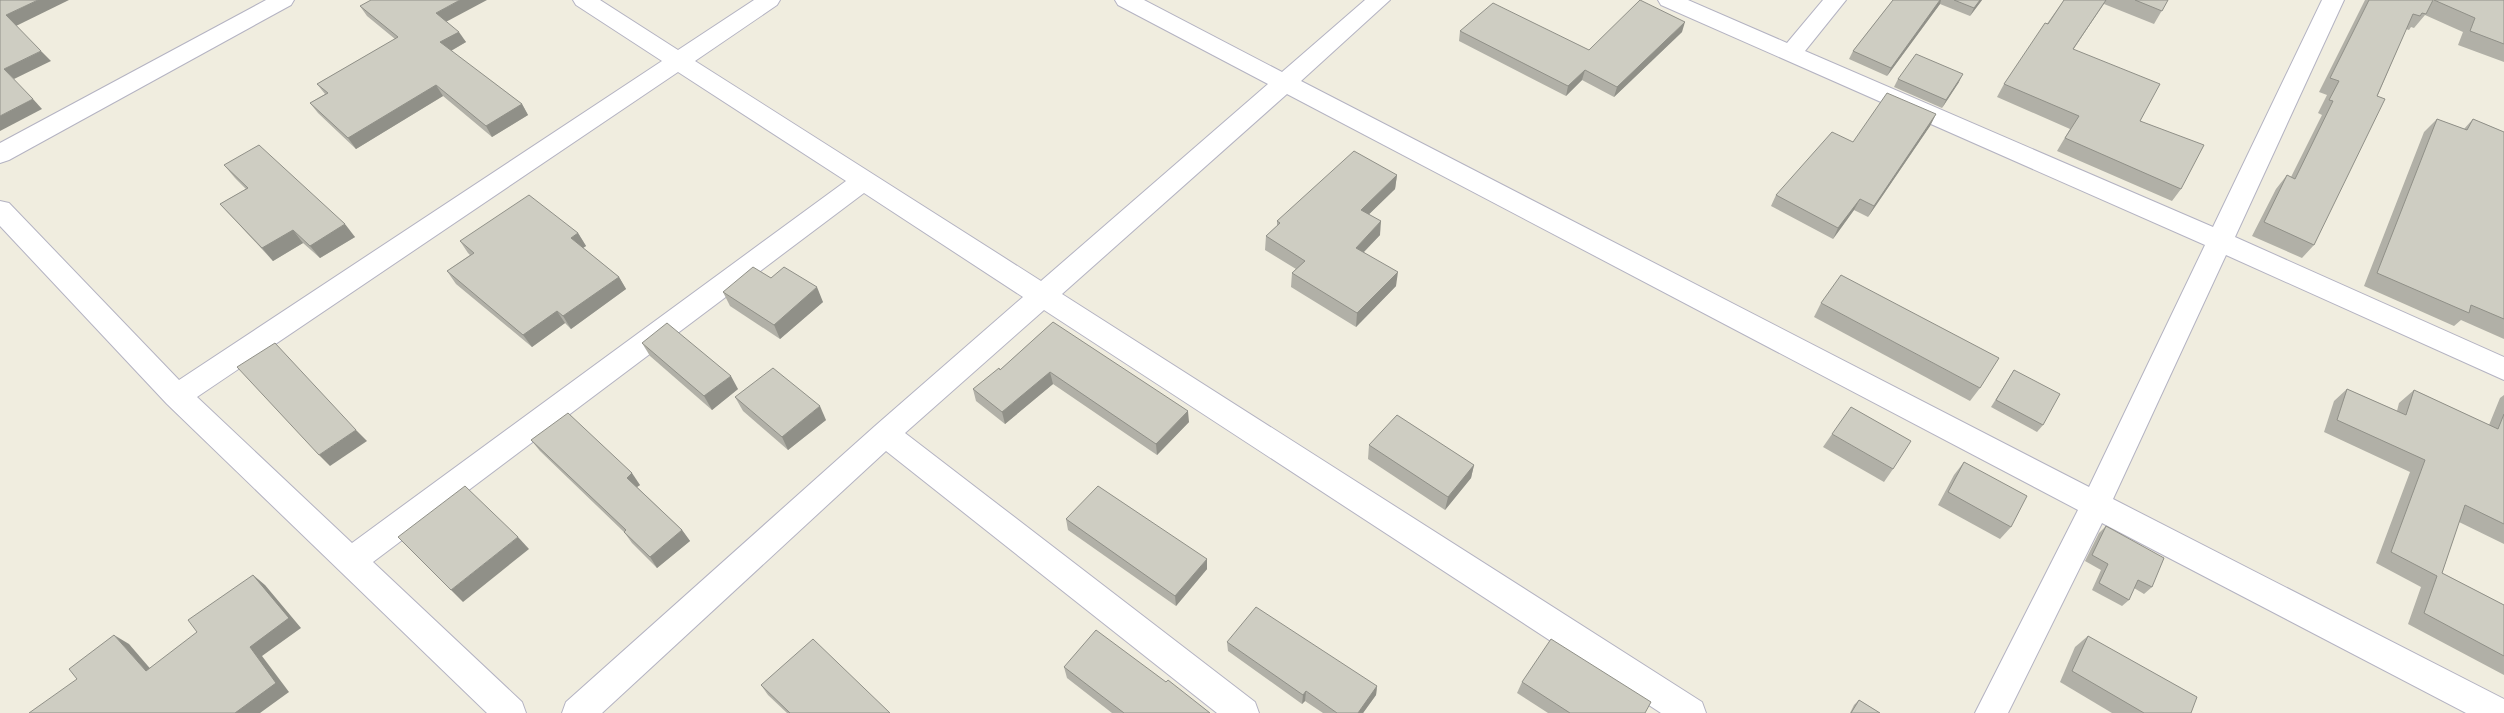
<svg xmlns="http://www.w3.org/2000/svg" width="2504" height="713" viewBox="0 0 2504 713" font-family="'Roboto Condensed',sans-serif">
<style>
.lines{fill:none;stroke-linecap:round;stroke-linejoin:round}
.minor-casing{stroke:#b4b3c2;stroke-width:2}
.minor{fill:#fff;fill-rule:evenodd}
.wall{fill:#b1b0a7}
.shaded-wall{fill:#909088}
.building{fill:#cecdc2;stroke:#909088}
</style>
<rect width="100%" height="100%" fill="#f0eddf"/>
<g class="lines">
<defs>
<g id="minor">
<path d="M266,0H294L291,5L9,160L0,163V143Z"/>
<path d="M573,0H600L678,50L754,0H780L777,5L695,61L1041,281L1268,84L1118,5L1115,0H1144L1282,72L1365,0H1390L1301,81L2089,487L2205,245L1661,5L1658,0H1688L1787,43L1823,0H1846L1805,51L2213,227L2322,0H2344L2235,237L2504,357V380L2226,255L2113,499L2504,699V713H2466L2102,523L2008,713H1975L2078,510L1287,94L1062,294L1702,702L1706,713H1661L1044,310L905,433L1255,702L1259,713H1217L886,451L602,713H562L566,702L875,426L1023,297L864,193L373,562L522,702L526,713H487L167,404L0,226V201L9,203L179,380L662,61L576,5ZM678,72L846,181L352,543L197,397Z"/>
</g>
</defs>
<!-- minor casing -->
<use href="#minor" class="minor-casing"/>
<!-- minor -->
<use href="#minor" class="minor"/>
</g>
<!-- wall -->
<g class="wall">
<path d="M1893,0H1982L1970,16L1940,4L1887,76L1849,59L1853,51Z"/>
<path d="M2064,0H2168L2154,24L2104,4L2073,49L2140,121L2181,189L2172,201L2057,151L2070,129L1997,97L2004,84Z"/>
<path d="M2365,0H2504V62L2458,45L2463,32L2425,15L2414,28L2411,27L2409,30L2406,29L2314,245L2302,258L2252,236L2276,189L2287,175L2291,177L2322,115L2318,113L2327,95L2319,92Z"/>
<path d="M360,6L447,22L466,42L451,51L522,104L528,115L492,137L443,96L356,149L318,113L310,103L325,94L317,84L395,39L367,16Z"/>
<path d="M1460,31L1589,50L1682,32L1614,97L1582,80L1566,96L1459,41Z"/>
<path d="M1898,79L1959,82L1942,108L1894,87Z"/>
<path d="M1936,114L1930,126L1868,217L1854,210L1833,239L1771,206L1776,195L1853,142Z"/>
<path d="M2437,119L2464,129L2473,119L2504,132V339L2461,320L2454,326L2364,286L2424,132Z"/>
<path d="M224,165L355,237L320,258L303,243L273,261L220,204L246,189L235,178Z"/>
<path d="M1397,175L1395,189L1369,214L1380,235L1364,252L1396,286L1356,327L1291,287L1292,273L1296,269L1265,250L1266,236L1277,226V221Z"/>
<path d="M578,233L586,246L583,248L619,277L626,289L571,329L565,323L532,347L456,284L447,271L470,255L468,253L460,241Z"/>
<path d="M771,278L823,302L780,339L730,306L723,292Z"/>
<path d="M1821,303L1980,388L1970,401L1814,317Z"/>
<path d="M1053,322L1189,422L1157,455L1053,384L1005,424L976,401L973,389L1000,370Z"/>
<path d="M642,343L738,389L712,410L650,356Z"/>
<path d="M2014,370L2043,425L2037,432L1991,407L2009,378Z"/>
<path d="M2347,389L2397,411L2399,403L2414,390L2489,425L2500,398L2504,395V544L2459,522L2442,573L2504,605V675L2408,624L2421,587L2376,563L2410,472L2324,432L2334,401Z"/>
<path d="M735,397L826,420L788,450L743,411Z"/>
<path d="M1832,434L1893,469L1884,482L1823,447Z"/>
<path d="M531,440L640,485L637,487L682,530L690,541L657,568L632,543L624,532L540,451Z"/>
<path d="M1369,445L1474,465L1471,478L1445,510L1368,459Z"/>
<path d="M1964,462L2011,527L2000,539L1938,505L1954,475Z"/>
<path d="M1066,519L1207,569L1176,606L1068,530Z"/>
<path d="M2106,526L2152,587L2144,594L2134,588L2129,600L2122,606L2092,590L2101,570L2085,561L2099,533Z"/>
<path d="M2088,636L2191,713H2112L2060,682L2075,647Z"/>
<path d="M1227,642L1377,686L1376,695L1363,713H1323L1305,701L1302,704L1228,651Z"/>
<path d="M1064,667L1166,682L1210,713H1112L1067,678Z"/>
<path d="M1522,682L1645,713H1548L1517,693Z"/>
<path d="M761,685L890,713H787L768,695Z"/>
<path d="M1859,700L1880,713H1850L1854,705Z"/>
</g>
<!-- shaded-wall -->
<g class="shaded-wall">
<path d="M38,0H69L16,26L6,15Z"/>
<path d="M460,0H487L442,24L436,13Z"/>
<path d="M1940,0H1941L1940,4L1887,76L1891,68Z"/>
<path d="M1980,0H1982L1970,16L1974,8Z"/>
<path d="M2106,0L2065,62L2073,49Z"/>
<path d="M1685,22L1682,32L1614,97L1617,87Z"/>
<path d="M459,32L466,42L447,53L440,42Z"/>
<path d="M41,51L51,61L14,79L4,69Z"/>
<path d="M1585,70L1582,80L1566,96L1568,86Z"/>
<path d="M1963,74L1959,82L1942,108L1946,100Z"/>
<path d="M436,85L443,96L356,149L348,138Z"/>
<path d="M33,99L42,109L0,131V116Z"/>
<path d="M522,104L528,115L492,137L486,126Z"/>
<path d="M1936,114L1930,126L1868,217L1874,206Z"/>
<path d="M1397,175L1395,189L1360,223L1361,210Z"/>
<path d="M1860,199L1854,210L1833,239L1838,228Z"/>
<path d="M1381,221L1380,235L1355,261L1356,248Z"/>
<path d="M345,224L355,237L320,258L310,246Z"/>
<path d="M293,230L303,243L273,261L262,248Z"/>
<path d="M578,233L586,246L578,251L571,238Z"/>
<path d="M1398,272L1396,286L1356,327L1357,313Z"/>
<path d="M619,277L626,289L571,329L563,316Z"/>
<path d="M817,287L823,302L780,339L774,325Z"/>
<path d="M557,311L565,323L532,347L523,335Z"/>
<path d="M1050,372L1053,384L1005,424L1002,412Z"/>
<path d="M731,376L738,389L712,410L704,396Z"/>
<path d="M820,406L826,420L788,450L782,437Z"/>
<path d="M1188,411L1189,422L1157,455L1156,444Z"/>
<path d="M356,430L367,441L330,466L319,455Z"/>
<path d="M1474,465L1471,478L1445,510L1448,497Z"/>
<path d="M632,473L640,485L634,489L627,478Z"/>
<path d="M682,530L690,541L657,568L650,557Z"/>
<path d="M518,537L529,549L463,602L451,590Z"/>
<path d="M1207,559V569L1176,606L1175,596Z"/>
<path d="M253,575L265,585L301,628L262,656L289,692L260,713H235L250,647Z"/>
<path d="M114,635L129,644L160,680L146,671Z"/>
<path d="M1377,686L1376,695L1363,713H1358Z"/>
<path d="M1306,691L1305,701L1302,704L1303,695Z"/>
</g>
<!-- building -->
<g class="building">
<path d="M0,0H38L6,15L41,51L4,69L33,99L0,116Z"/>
<path d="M371,0H460L436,13L459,32L440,42L522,104L486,126L436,85L348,138L310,103L328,93L317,84L398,37L360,6Z"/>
<path d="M1640,0L1685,22L1617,87L1585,70L1568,86L1460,31L1493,3L1589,50Z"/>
<path d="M1893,0H1940L1891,68L1853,51Z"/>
<path d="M1954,0H1980L1974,8Z"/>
<path d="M2064,0H2106L2073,49L2160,84L2140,121L2204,145L2181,189L2065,138L2079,116L2004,84L2045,23L2048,24Z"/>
<path d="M2135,0H2168L2162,11Z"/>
<path d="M2369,0H2433L2426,14L2422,13L2420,16L2413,14L2377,96L2385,99L2314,245L2264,222L2287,175L2295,179L2333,101L2329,100L2339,81L2330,78Z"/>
<path d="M2434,0H2504V44L2470,31L2475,18Z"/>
<path d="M1916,54L1963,74L1946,100L1898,79Z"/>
<path d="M1887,93L1936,114L1874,206L1860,199L1838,228L1776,195L1832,132L1853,142Z"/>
<path d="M2437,119L2467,130L2473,119L2504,132V319L2471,305L2469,313L2377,273Z"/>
<path d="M259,145L345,224L310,246L293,230L262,248L220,204L248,188L224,165Z"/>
<path d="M1354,151L1397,175L1361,210L1381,221L1356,248L1398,272L1357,313L1292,273L1305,261L1266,236L1280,223L1277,221Z"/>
<path d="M529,195L578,233L571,238L619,277L563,316L557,311L523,335L447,271L474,253L460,241Z"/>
<path d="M753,267L771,278L784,267L817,287L774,325L723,292Z"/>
<path d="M1841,275L1999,358L1980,388L1821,303Z"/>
<path d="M1053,322L1188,411L1156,444L1050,372L1002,412L973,389L999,368L1000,370Z"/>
<path d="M667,323L731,376L704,396L642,343Z"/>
<path d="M275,343L356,430L319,455L237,367Z"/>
<path d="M773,368L820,406L782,437L735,397Z"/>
<path d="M2014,370L2060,394L2043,425L1996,400Z"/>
<path d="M2347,389L2406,415L2414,390L2498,429L2504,414V524L2465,505L2442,573L2504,605V656L2424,613L2437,576L2391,552L2425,460L2337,420Z"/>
<path d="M1851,407L1911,441L1893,469L1832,434Z"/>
<path d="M568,413L632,473L627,478L682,530L650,557L624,532L626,530L531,440Z"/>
<path d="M1397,415L1474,465L1448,497L1369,445Z"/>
<path d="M1964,462L2027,496L2011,527L1948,492Z"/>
<path d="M465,486L518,537L451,590L398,537Z"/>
<path d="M1098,486L1207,559L1175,596L1066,519Z"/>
<path d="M2106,526L2164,558L2152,587L2138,580L2129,600L2099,583L2108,564L2092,555Z"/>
<path d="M253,575L289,618L250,647L276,683L235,713H29L77,679L69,669L114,635L146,671L197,632L188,620Z"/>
<path d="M1256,607L1377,686L1358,713H1337L1306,691L1303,695L1227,642Z"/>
<path d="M1096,630L1166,682L1168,680L1210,713H1124L1064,667Z"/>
<path d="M2088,636L2197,697L2191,713H2144L2072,671Z"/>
<path d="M813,639L890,713H790L761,685Z"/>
<path d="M1551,639L1651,702L1645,713H1570L1522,682Z"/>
<path d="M1859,700L1880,713H1851Z"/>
</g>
</svg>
